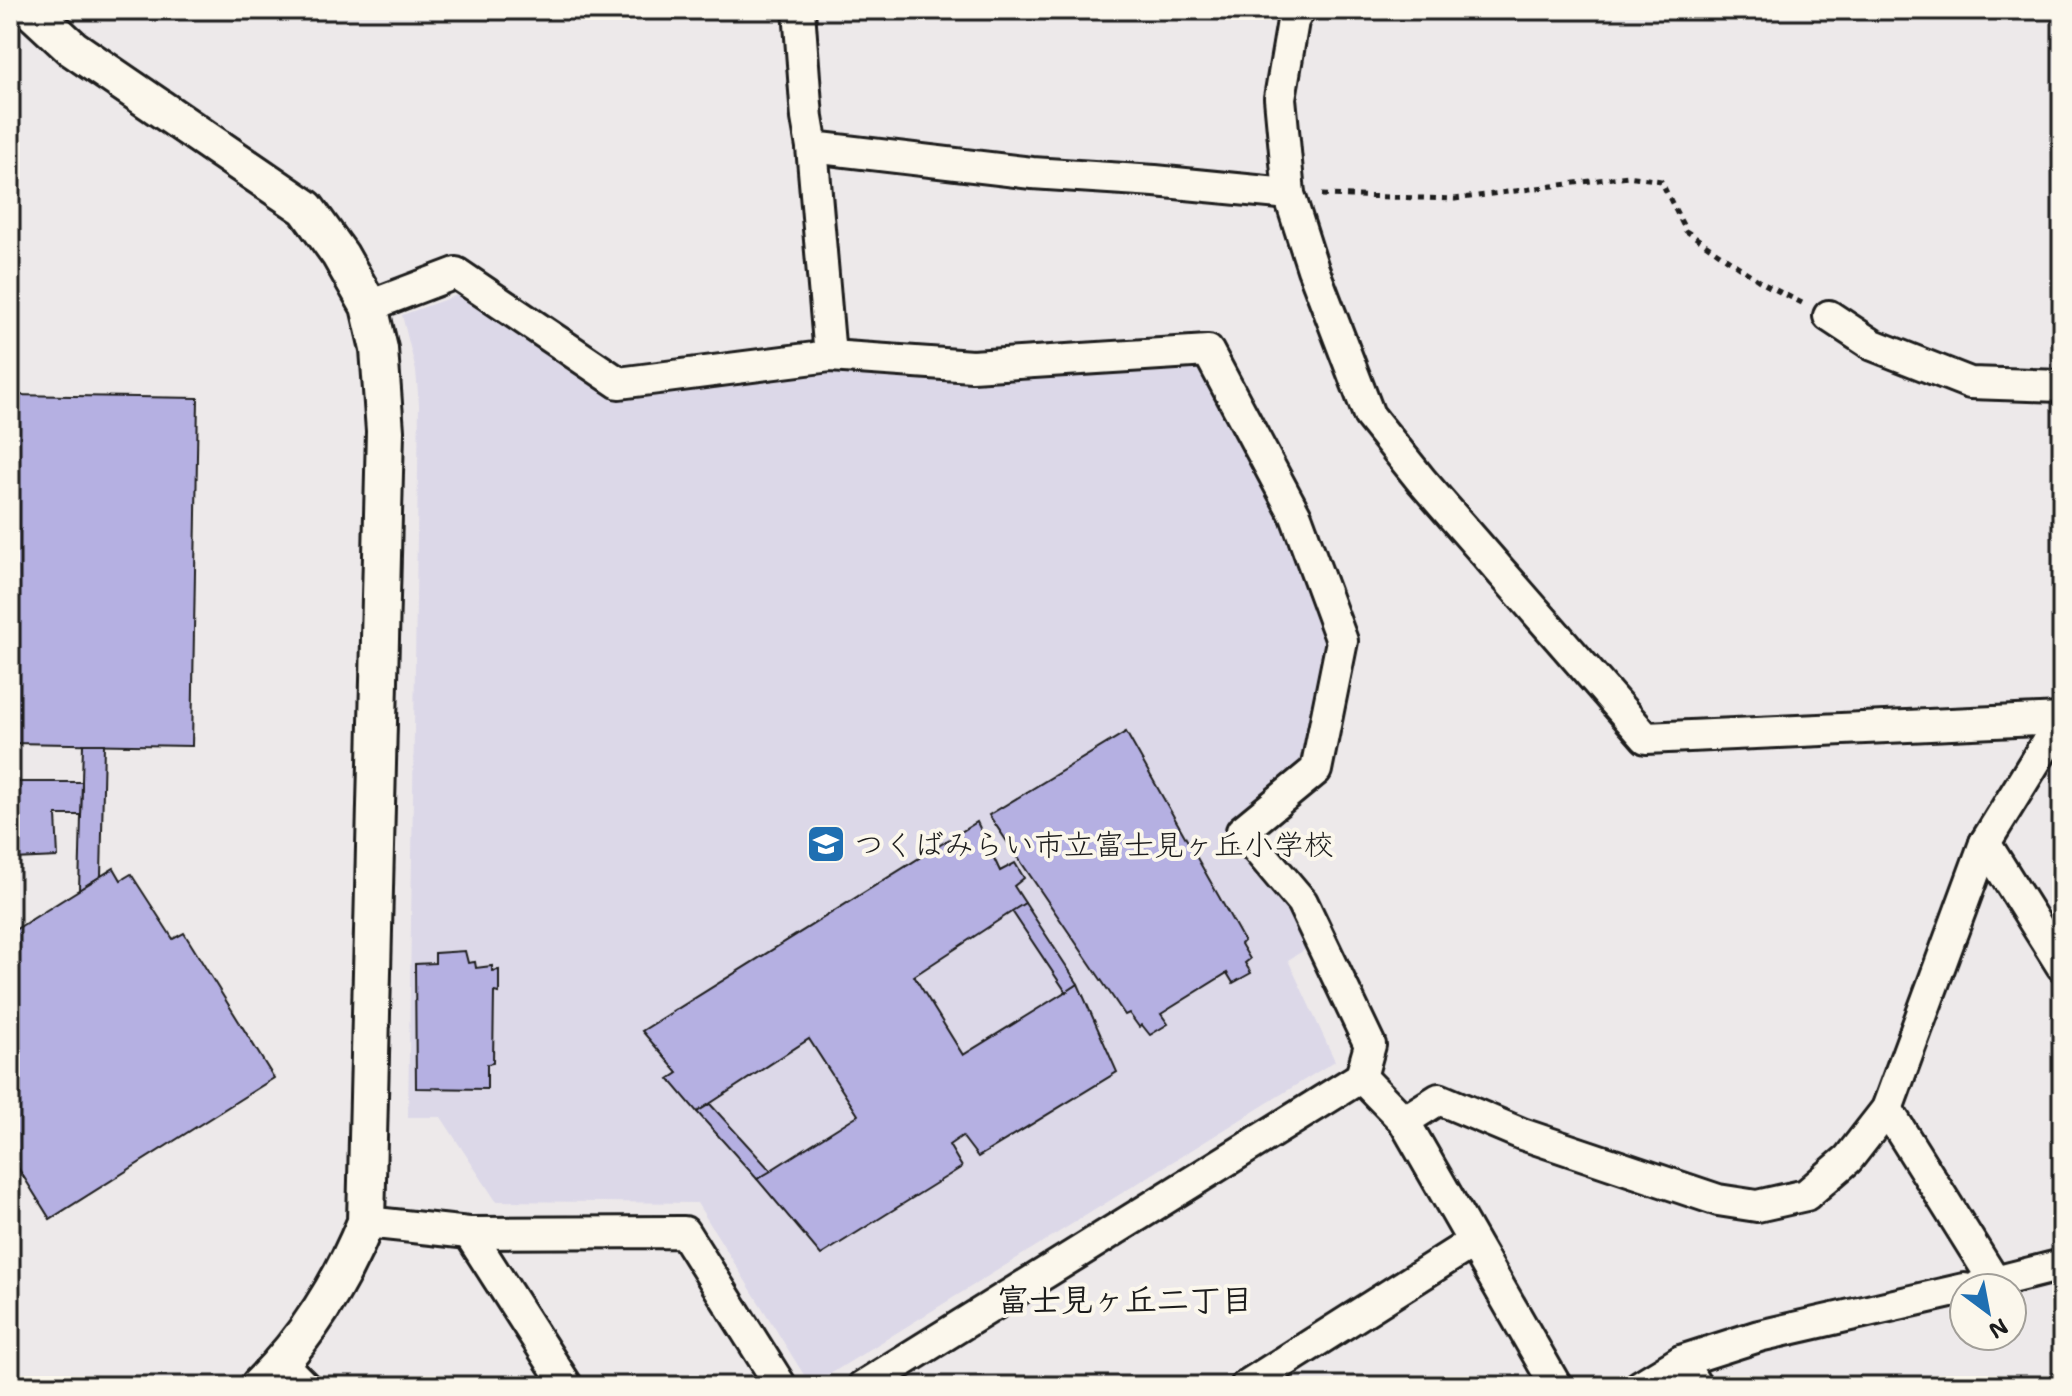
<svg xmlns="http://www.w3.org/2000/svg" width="2072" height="1396" viewBox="0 0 2072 1396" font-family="'Shantell Sans','Klee One',sans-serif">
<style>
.built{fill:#dcd8e8}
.building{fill:#b5b0e2;stroke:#1c1c1c;stroke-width:2}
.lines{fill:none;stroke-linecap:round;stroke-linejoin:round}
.minor-casing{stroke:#1c1c1c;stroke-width:36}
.tertiary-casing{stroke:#1c1c1c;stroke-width:42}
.path{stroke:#1c1c1c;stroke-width:5;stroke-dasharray:6 6;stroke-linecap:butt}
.minor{stroke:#fbf7ec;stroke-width:30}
.tertiary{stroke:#fbf7ec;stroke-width:36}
.labels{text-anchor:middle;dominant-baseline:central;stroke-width:8;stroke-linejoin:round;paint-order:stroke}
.poi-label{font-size:30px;fill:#1c1c1c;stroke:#fbf7ec;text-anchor:start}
.neighbourhood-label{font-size:32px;font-weight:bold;fill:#1c1c1c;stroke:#fbf7ec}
</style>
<rect width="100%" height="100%" fill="#ede9ea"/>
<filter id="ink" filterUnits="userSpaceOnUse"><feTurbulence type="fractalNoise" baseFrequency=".0125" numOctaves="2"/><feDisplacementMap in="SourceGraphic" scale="16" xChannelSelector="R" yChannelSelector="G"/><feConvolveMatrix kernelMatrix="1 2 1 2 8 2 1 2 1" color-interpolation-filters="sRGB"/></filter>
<g filter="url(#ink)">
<!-- built -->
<path class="built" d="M466,292L619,396L829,369L1195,362L1205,369L1286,518L1321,617L1325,652L1302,769L1291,781L1256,796L1231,828L1292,908L1311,946L1288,960L1335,1061L822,1379L804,1375L697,1203L496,1201L441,1117H408L419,404L416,371L402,315Z"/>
<!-- building -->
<g class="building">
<path d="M10,395L198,398L192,746L10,743Z"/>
<path d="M1126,732L1244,941L1241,944L1250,959L1245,963L1251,973L1233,983L1227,973L1161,1014L1168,1024L1150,1035L1142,1025L1139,1027L1129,1013L1125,1015L989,815Z"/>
<path d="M83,744H104L101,876L79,890Z"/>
<path d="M10,782H82L81,815H56L58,857L13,859L10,925Z"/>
<path d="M977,822L1000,871L1015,863L1024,878L1014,886L1025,903L914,976L963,1055L1078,984L1117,1072L978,1157L962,1136L949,1145L962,1167L821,1255L757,1179L858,1115L809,1039L697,1112L669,1079L678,1073L642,1031Z"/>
<path d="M114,868L121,880L131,874L173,939L184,933L274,1078L50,1219L10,1155V933Z"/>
<path d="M1025,903L1078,984L1066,992L1012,911Z"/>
<path d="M465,951L468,963L475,962L476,968L492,966V971L499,970V993L494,992L493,1063L487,1064V1089L416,1088L415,964L435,963V953Z"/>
<path d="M710,1104L771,1171L757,1179L697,1112Z"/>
</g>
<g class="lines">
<defs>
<g id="minor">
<path d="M799,10L807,118L812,147L1032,173L1155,181L1289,194"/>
<path d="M1299,10L1293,21L1280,98L1289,194L1313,269L1369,415L1421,480L1646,738L2061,719"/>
<path d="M812,147L830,356"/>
<path d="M369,306L456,273L619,383L830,356L972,366L1208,351L1296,516L1342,641L1316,770L1242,831L1302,902L1370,1045L1361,1077"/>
<path d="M1829,316L1873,345L1970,383L2062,386"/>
<path d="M1985,843L2062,966"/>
<path d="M1887,1109L1995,1282"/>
<path d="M1404,1121L1439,1099L1522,1134L1718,1200L1757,1206L1806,1195L1848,1159L1887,1109L1985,843L2062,718"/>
<path d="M366,1222L469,1233L684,1232L781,1386"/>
<path d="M469,1233L567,1386"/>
<path d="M1979,1286L2062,1265"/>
<path d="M1681,1361L1696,1386"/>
<path d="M281,1363L304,1386"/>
<path d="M863,1386L1361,1077L1404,1121L1556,1386"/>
<path d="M1246,1386L1473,1242"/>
<path d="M1640,1386L1681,1361L1759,1336L1964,1289"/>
</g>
<path id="tertiary" d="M31,10L72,48L306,208L340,255L369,306L379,349L385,431L366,1222C340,1285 307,1338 259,1386"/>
</defs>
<!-- minor casing -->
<use href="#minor" class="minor-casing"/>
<!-- tertiary casing -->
<use href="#tertiary" class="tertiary-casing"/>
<!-- path -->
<path class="path" d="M1322,195L1455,199L1628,176L1661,181L1686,231L1764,284L1802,303"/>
<!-- minor -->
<use href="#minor" class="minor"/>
<!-- tertiary -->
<use href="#tertiary" class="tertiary"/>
</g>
</g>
<!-- icons -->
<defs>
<symbol id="school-square" viewBox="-11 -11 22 22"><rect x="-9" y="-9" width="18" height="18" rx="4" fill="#1f6fb2" stroke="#fbf7ec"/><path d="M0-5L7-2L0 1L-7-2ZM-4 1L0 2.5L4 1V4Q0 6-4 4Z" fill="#fff"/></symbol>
</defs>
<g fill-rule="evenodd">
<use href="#school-square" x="804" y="822" width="44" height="44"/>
</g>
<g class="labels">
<!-- poi labels -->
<g class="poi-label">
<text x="854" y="844">つくばみらい市立富士見ヶ丘小学校</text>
</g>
<!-- neighbourhood labels -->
<g class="neighbourhood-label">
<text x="1125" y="1299">富士見ヶ丘二丁目</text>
</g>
</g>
<!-- margin -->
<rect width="2072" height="1396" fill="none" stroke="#fbf7ec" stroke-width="40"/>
<rect x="20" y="20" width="2032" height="1356" fill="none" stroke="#1c1c1c" stroke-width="3" filter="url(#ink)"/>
<!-- north arrow -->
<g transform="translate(1988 1312) rotate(148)"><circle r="38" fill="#fbf7ec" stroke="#a29f99" stroke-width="2"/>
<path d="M0-6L14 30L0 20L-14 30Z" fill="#1f6fb2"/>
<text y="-12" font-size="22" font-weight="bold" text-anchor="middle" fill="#1c1c1c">N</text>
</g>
</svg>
